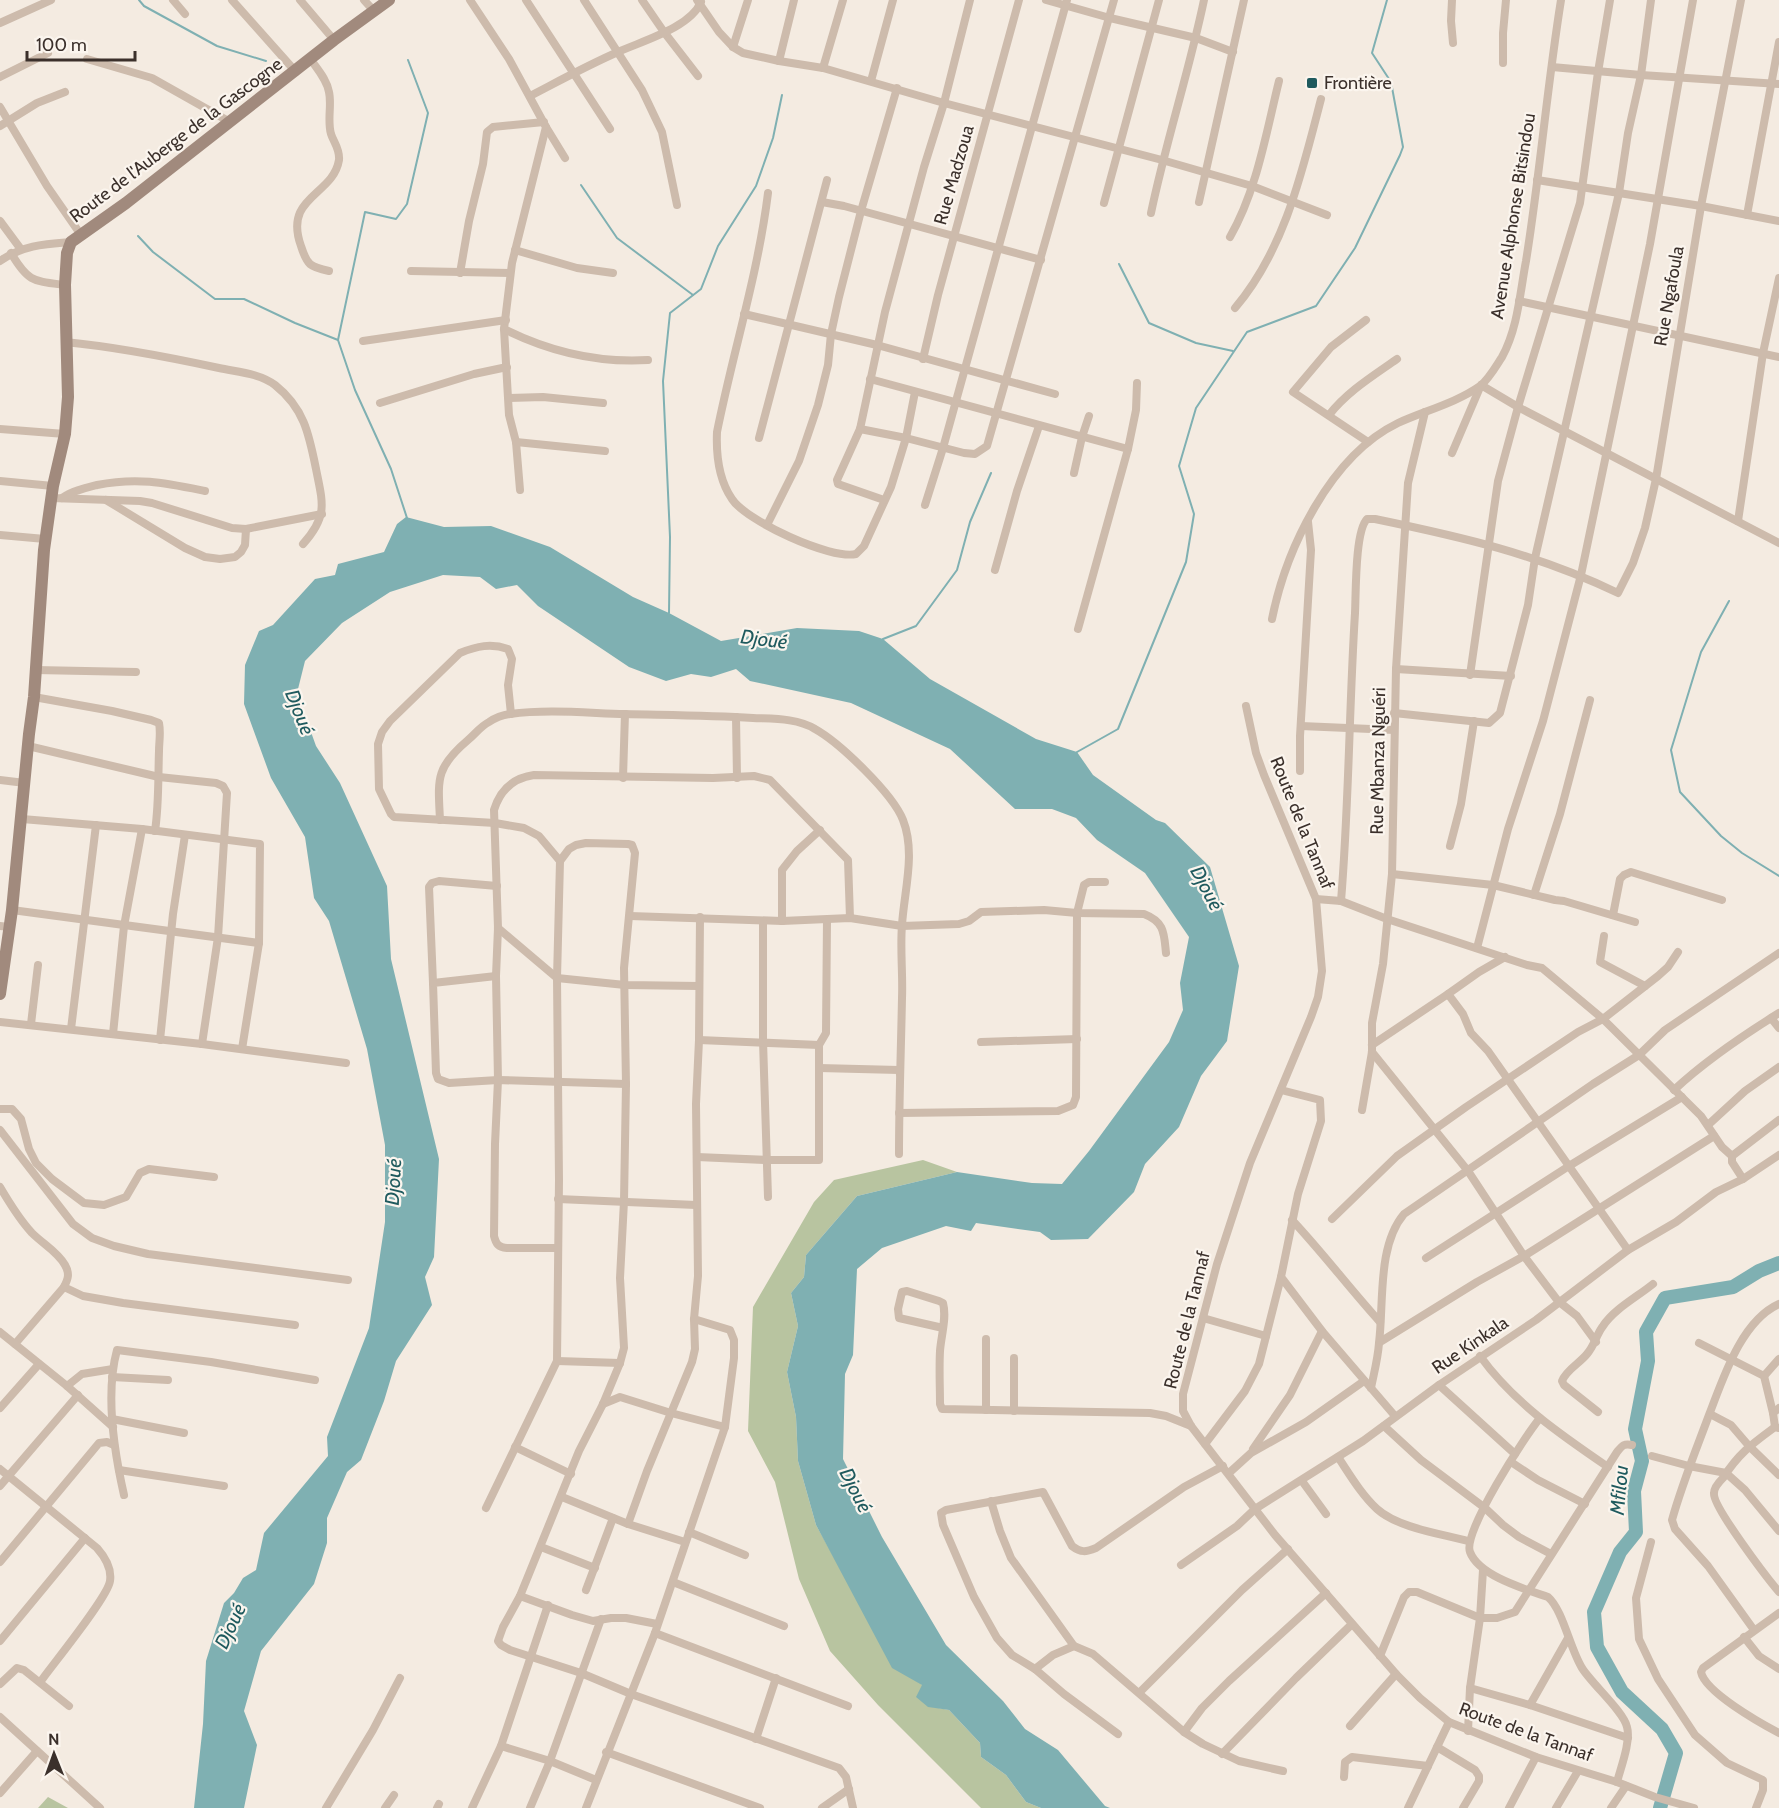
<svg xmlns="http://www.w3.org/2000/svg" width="1779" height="1808" viewBox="0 0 1779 1808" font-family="Cabin,sans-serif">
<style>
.green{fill:#b8c4a0}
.water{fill:#7fb0b2}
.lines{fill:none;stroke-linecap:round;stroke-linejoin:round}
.stream{stroke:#7fb0b2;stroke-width:2}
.river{stroke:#7fb0b2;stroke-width:14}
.street{stroke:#cdbbac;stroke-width:8}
.secondary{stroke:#a18a7d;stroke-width:12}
.poi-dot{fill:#1f5a5e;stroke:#fbf5ee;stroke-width:2}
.labels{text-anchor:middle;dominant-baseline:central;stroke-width:4.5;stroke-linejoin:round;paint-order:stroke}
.poi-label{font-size:18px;fill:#3b302b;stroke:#fbf5ee;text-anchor:start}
.street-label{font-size:18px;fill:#3b302b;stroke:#fbf5ee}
.water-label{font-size:20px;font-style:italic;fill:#1f5a5e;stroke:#fbf5ee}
</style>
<rect width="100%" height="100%" fill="#f4ebe1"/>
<!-- green -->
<g class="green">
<path d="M923,1160L957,1172L857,1196L806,1255L804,1277L791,1293L798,1326L787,1372L796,1417L798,1461L816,1525L841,1570L922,1685L928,1706L949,1710L980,1743L981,1757L1006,1775L1026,1802L1041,1808H981L878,1705L830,1651L799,1579L775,1482L748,1431L753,1307L814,1202L834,1180Z"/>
<path d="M48,1797L68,1808H38Z"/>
</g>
<!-- water -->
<path class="water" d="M406,517L444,527L491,526L550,547L633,597L669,613L721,641L797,628L859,631L883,639L930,679L1036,739L1077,752L1093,775L1156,820L1165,823L1210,867L1239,966L1227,1041L1201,1076L1179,1127L1145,1164L1134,1192L1088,1239L1051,1240L1040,1232L976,1223L971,1231L946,1226L882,1248L857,1269L853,1355L845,1374L843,1459L882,1537L946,1645L1003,1701L1025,1729L1058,1750L1105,1806L1110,1808H1041L1026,1802L1006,1775L981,1757L980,1743L949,1710L928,1707L916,1697L922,1685L892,1668L816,1525L798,1461L796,1417L787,1372L798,1326L791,1293L804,1277L806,1255L857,1196L957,1172L1032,1183L1062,1184L1089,1151L1169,1042L1183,1010L1180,983L1189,937L1145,873L1097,840L1076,818L1052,809H1015L950,749L851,703L750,681L736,669L711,677L691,674L666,681L629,667L538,606L517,585L496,589L480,577L443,575L390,592L342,623L305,661L297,693L316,746L340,783L387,886L391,959L439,1159L434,1257L425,1277L432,1305L396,1361L384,1401L361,1460L347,1472L327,1518V1543L314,1584L261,1651L244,1711L257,1745L244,1808H194L203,1724L206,1661L224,1603L234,1593L243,1578L256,1570L264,1533L328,1456L327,1437L369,1328L385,1222V1145L367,1049L329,921L314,898L305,837L271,778L244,704L245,665L259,631L273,625L315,579L335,575L338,564L384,552L397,524Z"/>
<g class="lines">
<!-- stream -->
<g class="stream">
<path d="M139,0L144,6L217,46L266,61"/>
<path d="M581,185L617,238L693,295"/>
<path d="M138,236L153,252L215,299H244L295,323L338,340"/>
<path d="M1119,264L1149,323L1196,343L1233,351"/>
<path d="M407,518L391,469L355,390L338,340L365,212L396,219L407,204L428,113L408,60"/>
<path d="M1729,601L1701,652L1671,750L1680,792L1721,836L1742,853L1779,876"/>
<path d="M669,613L670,537L663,381L670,313L701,289L718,246L756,186L773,138L782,95"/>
<path d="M883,639L916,626L957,570L970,522L991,473"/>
<path d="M1077,752L1118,729L1186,562L1194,514L1179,466L1196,408L1247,332L1316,306L1355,248L1400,155L1403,147L1391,82L1372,53L1387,0"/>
</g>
<!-- river -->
<path class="river" d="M1660,1808L1676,1753L1662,1729L1622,1692L1597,1647L1594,1612L1620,1552L1636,1532L1634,1491L1642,1461L1635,1429L1648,1361L1646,1332L1665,1298L1733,1287L1759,1271L1779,1263"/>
<!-- street -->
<g class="street">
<path d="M173,0L185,14"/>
<path d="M232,0L296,72"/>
<path d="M300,0L334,40"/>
<path d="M364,0L374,11"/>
<path d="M470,0L509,59L546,127L512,263L504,329L509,415L516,442L520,490"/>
<path d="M526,0L610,129"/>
<path d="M584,0L642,90L662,132L677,205"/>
<path d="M642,0L664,32L698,76"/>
<path d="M697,0L719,32L733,47L743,53L779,61L823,68L944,103L1162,160L1252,186L1327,215"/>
<path d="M1046,0L1110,18L1196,38L1233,52"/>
<path d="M1452,0L1451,21L1453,43"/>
<path d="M0,23L51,0"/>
<path d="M733,47L748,0"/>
<path d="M87,59L152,78L230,122"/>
<path d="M311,60C318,70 327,80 329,92C332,105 327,120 331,134C334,143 340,149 339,160C333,196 283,196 301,246C307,265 310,267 329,271"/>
<path d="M779,61L794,0"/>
<path d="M1503,63V33L1506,0"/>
<path d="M1552,67L1641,75L1779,84"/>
<path d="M823,68L843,0"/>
<path d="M0,77L48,53"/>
<path d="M871,81L893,0"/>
<path d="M530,96C559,81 588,65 618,52C642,41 690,28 701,2"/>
<path d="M0,107L47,186L81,235"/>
<path d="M0,126L37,103L65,92"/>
<path d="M546,127L565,158"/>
<path d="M1537,180L1701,206L1779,221"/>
<path d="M768,193C758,274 733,352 717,432C716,455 719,480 732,499C746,521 831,560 856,554L864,546L891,487L906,438L915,392"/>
<path d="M822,202L844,206L1041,260"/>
<path d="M1199,202L1244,0"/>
<path d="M1104,203L1159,0"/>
<path d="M1151,213C1166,141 1189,72 1204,0"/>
<path d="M1747,215L1779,42"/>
<path d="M0,221L20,248"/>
<path d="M1230,237C1257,190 1266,133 1279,81"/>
<path d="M515,250L577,268L613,273"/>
<path d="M11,253C28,282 33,281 65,285"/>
<path d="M0,261C23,245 44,244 71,242"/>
<path d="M411,271L510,273"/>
<path d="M460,273L469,221L483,164L487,132L493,127L544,122"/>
<path d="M1519,301L1779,357"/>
<path d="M1235,308C1285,249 1302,172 1321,99"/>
<path d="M744,314L877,345L1055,394"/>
<path d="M1366,320L1331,347L1293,392L1368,442"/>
<path d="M504,329C548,351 598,363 648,360"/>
<path d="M363,341L506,320"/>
<path d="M65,342C117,347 168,357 219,368C237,372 259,373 275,385C304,408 309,434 316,469C323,504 328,516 303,544"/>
<path d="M923,359L938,295L1019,0"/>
<path d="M870,379L1128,449"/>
<path d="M509,398L543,397L603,403"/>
<path d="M380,403L474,374L507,367"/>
<path d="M1329,415C1348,391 1373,376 1397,359"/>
<path d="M0,429L65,434"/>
<path d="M860,429L906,438L964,453L975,454L987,446L1114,0"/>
<path d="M759,438L827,180"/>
<path d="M516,442L605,451"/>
<path d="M1452,453L1481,385L1518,407L1779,543"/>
<path d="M1074,473L1082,437L1089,416"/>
<path d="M0,481L53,486"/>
<path d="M51,498L140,501L152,503L232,528L246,529L322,514"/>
<path d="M62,498C72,491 85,488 97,485C138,477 165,483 205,491"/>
<path d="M106,500L185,548L205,557L220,559L235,557L241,552L245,545L246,529"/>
<path d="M884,500L838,484L837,480L860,429L885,312L924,167L944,103L970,0"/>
<path d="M925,505L943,448L1067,0"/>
<path d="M1738,521L1763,353L1779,278"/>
<path d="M767,525L799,461L818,405L828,365L831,334L839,297L861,211L897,88"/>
<path d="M0,535L45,539"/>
<path d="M995,570L1017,491L1039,426"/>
<path d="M1272,619C1286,549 1330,456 1398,423C1424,411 1456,403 1480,386C1489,379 1496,366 1502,357C1518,328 1520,292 1526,261C1540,174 1547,87 1561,0"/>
<path d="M1078,629L1128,449L1136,410L1137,383"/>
<path d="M1396,669L1511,676"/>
<path d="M35,670L136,672"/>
<path d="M1470,675L1498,481L1518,407L1580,203L1598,72L1610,0"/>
<path d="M34,697L112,711L151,720L159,723C161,733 159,742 159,751C158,779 159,804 155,831"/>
<path d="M1246,706L1256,753L1264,775L1316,899L1322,971L1318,997L1311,1017L1250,1163L1217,1264L1183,1394V1411L1191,1426L1275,1535L1396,1674L1420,1698L1449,1722L1536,1757L1617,1782L1655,1797L1694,1808"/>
<path d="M1394,713L1489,723L1500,713L1528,605L1535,558L1619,193L1628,133L1641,75L1651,0"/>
<path d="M736,717L737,778"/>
<path d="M1301,726L1394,730"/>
<path d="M28,746L159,777L216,783L223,786L227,793L218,937L202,1044"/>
<path d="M1300,771V736L1311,550L1308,522"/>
<path d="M623,778L625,714"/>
<path d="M0,780L25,783"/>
<path d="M22,819L142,829L260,844L259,943L242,1049"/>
<path d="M440,820C438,779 435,768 468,740C475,734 481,726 489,722C495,718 503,715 510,714C547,709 587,713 625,714C667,715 710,715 753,718C773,719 797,718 815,729C840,743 893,794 903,820C916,853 904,892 902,925C900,949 903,974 902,998C901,1050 899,1102 899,1154"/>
<path d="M1450,846L1461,804L1474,721"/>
<path d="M560,861L569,849L576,845L586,843L628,844L632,845L635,853L624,968L626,1084L624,1201L620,1278L624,1348L620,1363L603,1404L579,1451L520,1596L503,1627L498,1641L501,1645L510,1650L581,1673L631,1694L839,1768L846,1777L853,1808"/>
<path d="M1392,874L1493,885L1555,900L1564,901L1635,922"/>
<path d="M1534,895L1560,814L1590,700"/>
<path d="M1316,899L1341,901L1387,919L1527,965L1542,968L1603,1019L1701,1116L1722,1147L1732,1156V1162L1743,1179"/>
<path d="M1341,901C1349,805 1349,709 1355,613C1356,593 1355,531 1367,519H1375C1462,537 1537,554 1618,593L1633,563L1645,528L1656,479L1701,206L1741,0"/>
<path d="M12,910L259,943"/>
<path d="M1613,915L1620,879L1624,875L1631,872L1722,900"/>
<path d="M630,916L782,921L850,918L902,926L959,924L969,921L981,912L1044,910L1077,913L1144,914C1165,922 1164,934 1166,953"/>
<path d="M763,921V1041L768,1197"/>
<path d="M782,921V870L797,851L820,830"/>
<path d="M0,926L9,927"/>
<path d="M498,928L557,978L625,985L699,986"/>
<path d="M1604,936L1600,962L1645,986"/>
<path d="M1477,948L1508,829L1543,721L1581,575L1650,244L1693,0"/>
<path d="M1505,957L1479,972L1448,994L1463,1014L1471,1033L1488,1051L1628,1250"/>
<path d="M496,976L433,983L436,1073L438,1079L449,1083L498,1080L626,1084"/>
<path d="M433,983L429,887L432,883L439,881L497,886"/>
<path d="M1771,1018L1779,1028"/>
<path d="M0,1022L202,1044L346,1063"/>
<path d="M31,1024L38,965"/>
<path d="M71,1029L96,825"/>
<path d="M113,1034L124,926L142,829"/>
<path d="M160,1040L173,914L185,835"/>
<path d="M699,1040L819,1045"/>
<path d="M981,1042L1077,1039"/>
<path d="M1372,1045L1448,994"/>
<path d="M1372,1052L1468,1171L1524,1256L1558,1301L1577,1316L1596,1342"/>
<path d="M819,1068L899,1070L900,1074"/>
<path d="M1281,1090L1320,1100L1321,1121L1298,1194L1281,1277L1322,1331L1395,1416"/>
<path d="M1674,1090C1706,1060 1742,1036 1779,1013"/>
<path d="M0,1109H12L21,1119L29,1149L36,1163L52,1179L84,1203L104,1205L126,1197L140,1173L149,1169L214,1177"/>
<path d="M1362,1110L1372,1052V1023L1383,964L1392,874L1396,669L1408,483L1425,412"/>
<path d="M899,1113L1058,1111L1073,1105L1076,1097L1077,913L1084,885L1089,882H1105"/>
<path d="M1708,1125L1745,1091L1779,1067"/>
<path d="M0,1130L73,1224L92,1238L114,1246L148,1254L348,1280"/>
<path d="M1732,1156L1779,1120"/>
<path d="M697,1157L767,1160H819V1045L826,1033L827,920"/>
<path d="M0,1187C10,1204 19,1219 32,1233C43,1244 58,1252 65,1265C70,1274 68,1279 64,1287L15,1344"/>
<path d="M558,1199L696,1205"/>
<path d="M1332,1219L1397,1156L1466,1107L1548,1052L1578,1032L1603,1019L1658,976L1668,967L1678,952"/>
<path d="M1292,1220C1323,1253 1350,1289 1380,1322"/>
<path d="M557,1248H507C498,1247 496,1244 494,1236L495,1144L498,1080L496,976L498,928L494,810C500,790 513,778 534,775L713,778L754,776L770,780L848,860L850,918"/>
<path d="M1426,1258L1569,1166L1682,1097"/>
<path d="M64,1287L83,1296L123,1303L295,1325"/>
<path d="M1203,1318L1266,1336"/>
<path d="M943,1328L899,1318L898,1309L902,1292L907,1291L939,1301L943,1303C947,1318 941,1336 940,1351C939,1369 940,1387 940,1404L942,1409L1150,1413L1166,1416L1191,1426"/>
<path d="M0,1332L67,1386L113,1427"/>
<path d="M1380,1342L1477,1282L1524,1256L1714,1136"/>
<path d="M1699,1343L1764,1376L1773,1413"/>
<path d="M1480,1356C1514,1403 1561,1435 1608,1467"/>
<path d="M557,1361L620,1363"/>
<path d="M1764,1376L1779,1359"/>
<path d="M112,1377L168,1380"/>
<path d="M1439,1385L1515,1454"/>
<path d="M67,1386L82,1374L113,1369"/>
<path d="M1371,1388C1374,1373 1378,1358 1379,1343C1384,1303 1377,1246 1404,1214L1593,1084L1639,1055L1665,1030L1779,953"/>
<path d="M603,1404L620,1397L671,1413L725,1427"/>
<path d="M0,1408L39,1364"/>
<path d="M986,1410V1339"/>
<path d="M1014,1411V1358"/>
<path d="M1598,1412L1564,1385L1562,1381C1566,1370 1580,1363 1587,1354C1595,1345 1596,1335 1603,1326C1614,1309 1637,1297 1653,1284"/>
<path d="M1710,1414L1731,1425L1749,1446L1779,1475"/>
<path d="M1540,1418C1525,1436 1462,1533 1470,1552C1479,1576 1525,1589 1548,1597C1563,1610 1570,1649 1582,1668C1592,1684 1624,1712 1627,1727C1631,1741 1621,1767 1617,1782"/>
<path d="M112,1419L184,1433"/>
<path d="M1384,1426L1421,1460L1485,1508L1503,1525L1519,1537L1551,1554"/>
<path d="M1775,1427L1773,1413L1779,1408"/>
<path d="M1779,1428L1775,1427C1752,1444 1739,1453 1723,1478C1719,1482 1714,1488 1714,1493C1712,1506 1768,1579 1779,1592"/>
<path d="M1205,1444L1245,1391L1259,1364L1281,1277"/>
<path d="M515,1447L571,1474"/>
<path d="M1253,1449L1290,1395L1322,1331"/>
<path d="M1652,1456L1689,1466L1726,1473L1745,1490L1779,1531"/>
<path d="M1338,1457C1350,1475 1361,1494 1377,1509C1398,1528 1442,1534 1468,1541"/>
<path d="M1511,1462L1538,1480L1585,1504"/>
<path d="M0,1469L97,1548C105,1557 112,1568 110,1581C108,1597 53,1664 41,1681"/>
<path d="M119,1470L224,1486"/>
<path d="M1229,1473L1251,1453L1306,1422L1364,1381"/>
<path d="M1302,1481L1326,1514"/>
<path d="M0,1486L78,1395"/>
<path d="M124,1495C114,1451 105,1394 117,1350L211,1362L315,1380"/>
<path d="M562,1497L628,1524L685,1542"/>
<path d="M991,1501L1000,1531L1011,1558L1074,1646L1093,1654L1184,1732L1203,1744L1239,1761L1283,1771"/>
<path d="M486,1508L557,1361L559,1180L557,978L560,861L539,836L524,828L495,823L394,817L391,814L379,789L378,744L382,732L390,721L460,653C477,646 491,643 508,649L512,659L508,685L511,714"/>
<path d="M628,1524L647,1471L692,1362L695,1349L694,1319L698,1276L696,1104L699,1040L700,917"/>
<path d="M689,1532L745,1555"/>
<path d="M1651,1542L1636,1598L1639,1639L1658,1679L1695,1735L1727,1763L1763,1780V1790L1756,1808"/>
<path d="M541,1547L595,1568"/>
<path d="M0,1562L99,1443L107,1442L114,1445"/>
<path d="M1181,1565L1237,1526L1255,1509L1363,1441L1439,1385L1536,1320L1628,1250L1676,1222L1716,1192L1743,1179L1779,1155"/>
<path d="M1483,1570L1480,1618H1497L1515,1612L1617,1452C1622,1446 1624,1443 1632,1445"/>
<path d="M673,1582L784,1626"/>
<path d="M586,1590L613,1518"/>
<path d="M520,1596L572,1615L593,1621L611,1618H626L657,1624"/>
<path d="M1779,1613L1703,1668L1701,1672C1705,1692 1760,1723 1779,1733"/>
<path d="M1754,1630L1708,1566L1675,1529L1672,1520C1682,1484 1696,1450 1709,1415C1723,1379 1741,1321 1779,1304"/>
<path d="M655,1633L848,1706"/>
<path d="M1744,1637L1759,1656L1779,1669"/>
<path d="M0,1641L85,1538"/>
<path d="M1380,1656L1404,1597L1409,1592H1417L1480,1618L1470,1688L1530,1705L1628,1738"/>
<path d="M1035,1669L1053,1655L1074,1646"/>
<path d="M0,1684L17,1668L24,1670L69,1706"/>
<path d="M1140,1692L1242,1590L1288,1549"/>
<path d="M1530,1705L1568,1638"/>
<path d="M0,1717L100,1808"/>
<path d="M1350,1726L1396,1674"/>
<path d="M1468,1731L1470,1688"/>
<path d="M1184,1732L1202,1708L1229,1681L1326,1593"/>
<path d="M1118,1734L1064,1694L1035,1669L1012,1655L997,1638L974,1597L943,1525L941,1513L946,1510L1043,1492L1072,1546C1081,1553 1086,1552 1096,1548L1184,1487L1223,1466"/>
<path d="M756,1739L776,1678"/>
<path d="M501,1746L550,1761L596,1780"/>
<path d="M1437,1747L1475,1770L1479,1776V1781L1463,1808"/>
<path d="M606,1752L760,1808"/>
<path d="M1222,1754L1296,1678L1352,1624"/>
<path d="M1344,1777L1345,1762L1352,1757L1428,1766"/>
<path d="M0,1793L37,1751"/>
<path d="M326,1808L373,1730L400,1678"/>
<path d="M385,1808L394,1795"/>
<path d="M437,1808L439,1804"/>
<path d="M472,1808L501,1746L548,1605"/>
<path d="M530,1808L550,1761L601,1619"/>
<path d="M586,1808L655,1633L725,1427L734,1358V1340L730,1330L694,1319"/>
<path d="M822,1808L849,1789"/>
<path d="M1408,1808L1449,1722"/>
<path d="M1509,1808L1536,1757"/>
<path d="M1556,1808L1578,1771"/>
<path d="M1611,1808L1626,1786"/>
</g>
<!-- secondary -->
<path class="secondary" d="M0,994L12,910L29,734L34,697L44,550L53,486L65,434L68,397L65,285L67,253L71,242L126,203L334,40L389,0"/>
</g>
<!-- markers -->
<rect class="poi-dot" x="1306" y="77" width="12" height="12" rx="3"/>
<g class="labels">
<!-- poi labels -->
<g class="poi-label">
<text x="1324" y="83">Frontière</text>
</g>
<!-- street labels -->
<g class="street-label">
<text transform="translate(176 140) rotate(-37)">Route de l'Auberge de la Gascogne</text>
<text transform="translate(954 175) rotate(-74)">Rue Madzoua</text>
<text transform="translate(1513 216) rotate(-81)">Avenue Alphonse Bitsindou</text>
<text transform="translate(1669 296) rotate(-80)">Rue Ngafoula</text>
<text transform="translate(1378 761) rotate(-89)">Rue Mbanza Nguéri</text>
<text transform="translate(1302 823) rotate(68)">Route de la Tannaf</text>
<text transform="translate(1187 1320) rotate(-76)">Route de la Tannaf</text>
<text transform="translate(1470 1345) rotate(-34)">Rue Kinkala</text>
<text transform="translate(1526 1732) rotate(20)">Route de la Tannaf</text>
</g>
<!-- water labels -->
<g class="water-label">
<text transform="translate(764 639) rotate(7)">Djoué</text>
<text transform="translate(300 712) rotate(68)">Djoué</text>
<text transform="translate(1207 888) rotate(62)">Djoué</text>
<text transform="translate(393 1182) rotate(-87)">Djoué</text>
<text transform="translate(856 1490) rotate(63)">Djoué</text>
<text transform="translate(1619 1490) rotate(-85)">Mfilou</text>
<text transform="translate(230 1626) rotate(-65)">Djoué</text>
</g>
</g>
<!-- north arrow -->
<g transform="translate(54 1754) rotate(359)" stroke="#fbf5ee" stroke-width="4.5" paint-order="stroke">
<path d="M0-4.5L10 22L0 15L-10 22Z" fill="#3b302b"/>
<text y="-9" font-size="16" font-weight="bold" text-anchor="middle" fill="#3b302b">N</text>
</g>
<!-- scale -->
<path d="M27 51v9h108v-9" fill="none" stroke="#3b302b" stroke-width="3"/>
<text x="36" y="51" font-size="18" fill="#3b302b" stroke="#fbf5ee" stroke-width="4.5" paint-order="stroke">100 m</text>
</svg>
